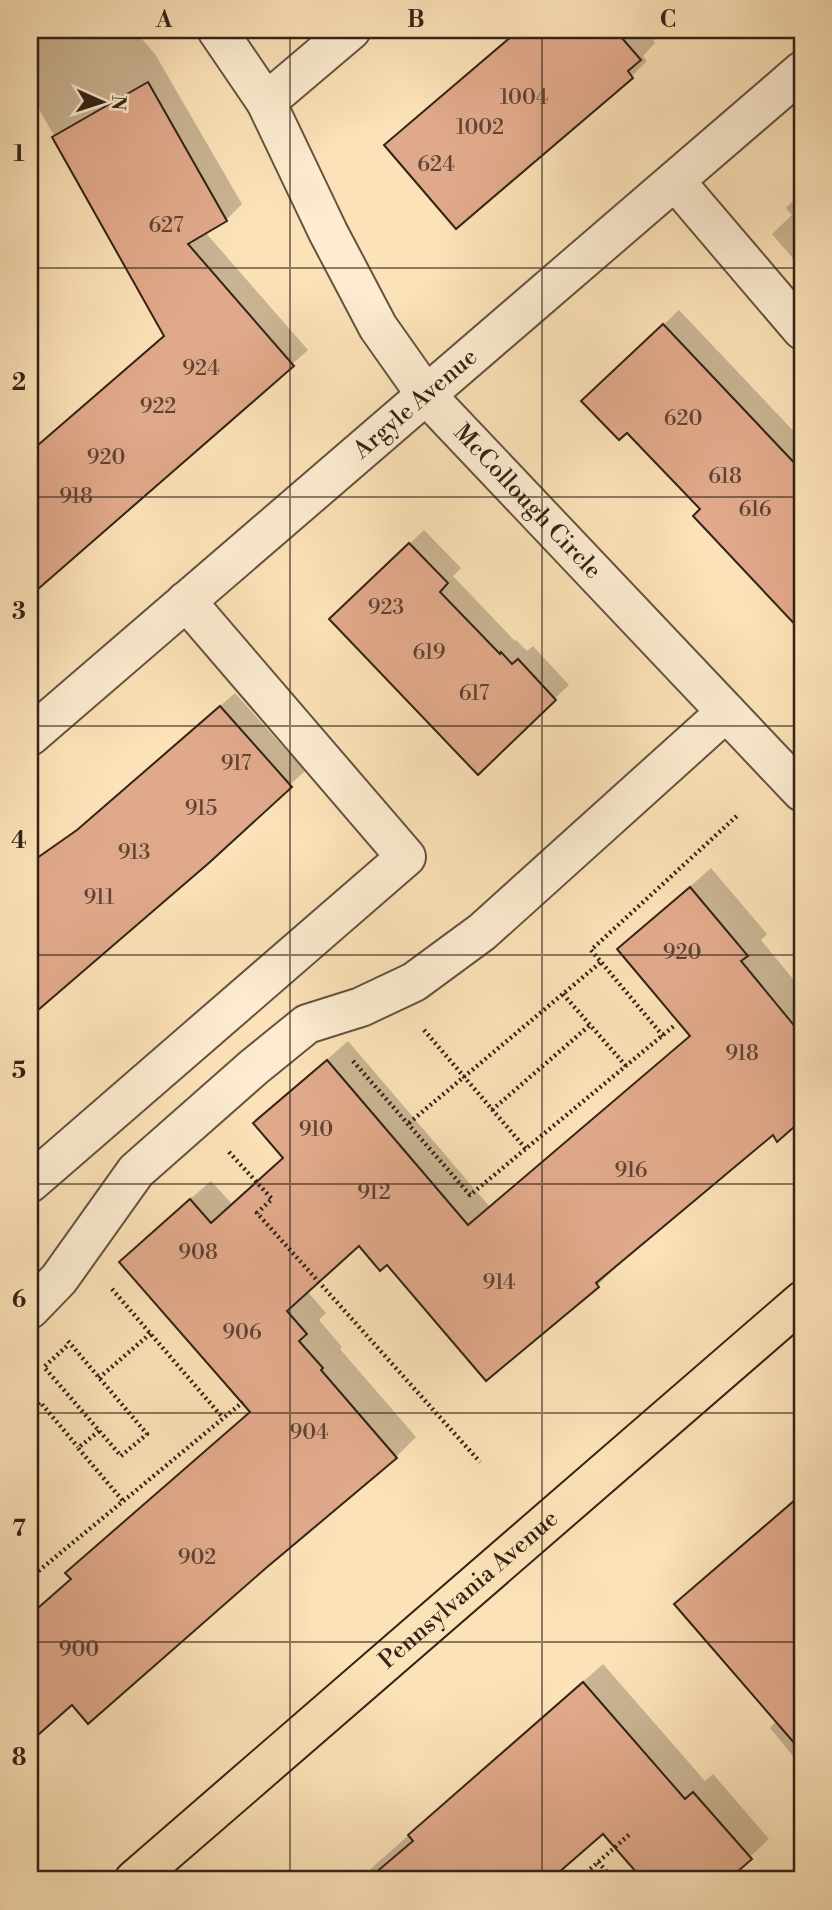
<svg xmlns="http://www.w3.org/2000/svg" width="832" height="1910" viewBox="0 0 832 1910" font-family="'Libre Bodoni',serif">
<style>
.shadow{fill:#0003}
.building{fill:#e1a98b;stroke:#322317;stroke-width:2}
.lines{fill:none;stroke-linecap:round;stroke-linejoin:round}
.minor-casing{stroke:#64533f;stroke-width:42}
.major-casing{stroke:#322317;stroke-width:42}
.path{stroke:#322317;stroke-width:4.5;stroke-dasharray:2 3.5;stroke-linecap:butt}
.minor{stroke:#fdecd1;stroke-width:38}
.major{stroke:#fce2b8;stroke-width:38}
.grid{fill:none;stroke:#322317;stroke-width:2;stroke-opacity:0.55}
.labels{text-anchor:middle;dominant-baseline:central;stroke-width:6;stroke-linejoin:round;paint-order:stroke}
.number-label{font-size:21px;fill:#5e4434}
.street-label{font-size:24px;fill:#322317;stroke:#fdecd1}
.neatline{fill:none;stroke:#322317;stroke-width:2.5}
.grid-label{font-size:23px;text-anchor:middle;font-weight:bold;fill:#322317}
</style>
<rect width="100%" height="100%" fill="#fce2b8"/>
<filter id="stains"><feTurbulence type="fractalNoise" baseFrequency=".00286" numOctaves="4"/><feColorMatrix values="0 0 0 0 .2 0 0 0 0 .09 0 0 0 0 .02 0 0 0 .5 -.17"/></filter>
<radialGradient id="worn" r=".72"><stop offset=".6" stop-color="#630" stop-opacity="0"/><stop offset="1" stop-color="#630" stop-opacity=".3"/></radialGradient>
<!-- shadow -->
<g class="shadow">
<path d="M30,30H134L155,54L242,204L226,220L205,232L308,350L36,589L30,581V452L166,335L30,93Z"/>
<path d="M519,30H667L653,41L655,43L643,56L647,61L632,76L456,227L402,130Z"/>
<path d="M802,192V269L772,234L792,215L786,208Z"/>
<path d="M679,310L802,440V631L695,516L703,509L599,386Z"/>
<path d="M424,530L461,568L453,576L515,641L516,640L527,651L533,646L569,685L478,772L345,605Z"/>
<path d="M235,693L305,771L209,860L30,1014V883L83,835L93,817Z"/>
<path d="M711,868L767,934L761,940L802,990V1107L617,1263L618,1265L598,1285L486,1379L387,1262L359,1243L307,1291L326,1313L319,1320L342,1347L340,1349L416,1437L396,1457L73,1702L38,1732L30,1722V1614L72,1578L68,1573L88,1553L251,1411L141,1242L211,1181L232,1204L284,1157L255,1123L348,1041L489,1206L691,1035L619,950Z"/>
<path d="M802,1493V1767L770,1728L777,1720L676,1604L696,1584Z"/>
<path d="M603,1664L705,1781L713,1774L769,1839L725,1880H645L603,1832L548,1880H352L365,1869L367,1872Z"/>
</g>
<!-- building -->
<g class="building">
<path d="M519,30H615L641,60L628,71L633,78L456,229L384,145Z"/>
<path d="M148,82L227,221L188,244L294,366L30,596V452L164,336L52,137Z"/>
<path d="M663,324L802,471V632L693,516L700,509L627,433L619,440L581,401Z"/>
<path d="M409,543L448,583L440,592L500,654L501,652L512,664L518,659L556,700L478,775L329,619Z"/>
<path d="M220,706L292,787L210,862L30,1017V863L77,830Z"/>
<path d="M690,887L748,956L741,961L802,1035V1120L777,1142L773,1135L596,1283L599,1287L486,1381L387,1265L380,1271L359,1246L287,1311L307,1334L299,1341L323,1368L321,1370L397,1458L266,1568L88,1724L72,1705L30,1742V1615L71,1579L65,1573L250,1412L119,1262L190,1199L211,1223L283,1158L253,1123L327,1060L468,1225L690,1036L617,949Z"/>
<path d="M802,1494V1752L674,1604Z"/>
<path d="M583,1682L685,1799L693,1792L752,1859L728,1880H643L603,1834L550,1880H367L413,1841L408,1835Z"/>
</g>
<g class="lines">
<defs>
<g id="minor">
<path id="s1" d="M217,30L266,102L328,232L378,327L426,395L802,792"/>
<path d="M266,102L351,30"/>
<path d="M675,181L802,330"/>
<path id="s2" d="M30,736L802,71"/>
<path d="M30,1183L406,857L186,601"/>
<path d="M30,1309L59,1279L136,1171L254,1067L307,1024L361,1007L414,982L482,932L726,712"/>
</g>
<g id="major">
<path id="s3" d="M134,1880L802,1301"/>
</g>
</defs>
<!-- minor casing -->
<use href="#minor" class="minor-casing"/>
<!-- major casing -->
<use href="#major" class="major-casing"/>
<!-- path -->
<g class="path">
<path d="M563,994L626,1066"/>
<path d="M424,1030L526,1149"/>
<path d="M663,1036L591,950L739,814"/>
<path d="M353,1061L470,1195L674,1026"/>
<path d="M492,1110L590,1025"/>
<path d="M409,1123L601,962"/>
<path d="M229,1152L272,1199L257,1213L480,1462"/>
<path d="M112,1289L223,1418"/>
<path d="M68,1341L147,1434L121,1456L44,1367L68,1345"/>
<path d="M99,1378L151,1333"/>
<path d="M30,1411L40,1402L78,1447"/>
<path d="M99,1431L78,1448L123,1501"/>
<path d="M30,1578L243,1402"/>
<path d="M598,1862L614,1880"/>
<path d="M578,1880L631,1833"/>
<path d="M801,1880L802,1879"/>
</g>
<!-- minor -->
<use href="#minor" class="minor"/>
<!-- major -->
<use href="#major" class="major"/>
</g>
<!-- grid -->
<path class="grid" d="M290,30V1880M542,30V1880M30,268H802M30,497H802M30,726H802M30,955H802M30,1184H802M30,1413H802M30,1642H802"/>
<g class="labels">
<!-- number labels -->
<g class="number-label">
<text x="524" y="98">1004</text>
<text x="480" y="128">1002</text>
<text x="436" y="165">624</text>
<text x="166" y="226">627</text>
<text x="201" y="369">924</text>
<text x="158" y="407">922</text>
<text x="683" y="419">620</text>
<text x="106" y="458">920</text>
<text x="725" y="477">618</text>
<text x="76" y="497">918</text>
<text x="755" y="510">616</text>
<text x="386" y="608">923</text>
<text x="429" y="653">619</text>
<text x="474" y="694">617</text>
<text x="236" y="764">917</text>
<text x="201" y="809">915</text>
<text x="134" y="853">913</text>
<text x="99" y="898">911</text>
<text x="682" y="953">920</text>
<text x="742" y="1054">918</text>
<text x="316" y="1130">910</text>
<text x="631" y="1171">916</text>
<text x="374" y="1193">912</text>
<text x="198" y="1253">908</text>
<text x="499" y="1283">914</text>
<text x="242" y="1333">906</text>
<text x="309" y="1433">904</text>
<text x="197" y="1558">902</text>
<text x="79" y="1650">900</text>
</g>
<!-- street labels -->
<g class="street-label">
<text stroke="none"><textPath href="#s2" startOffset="509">Argyle Avenue</textPath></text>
<text stroke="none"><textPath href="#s1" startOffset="569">McCollough Circle</textPath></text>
<text stroke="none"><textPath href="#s3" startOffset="443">Pennsylvania Avenue</textPath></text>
</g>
</g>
<!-- margin -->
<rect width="832" height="1910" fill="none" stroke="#fce2b8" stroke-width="77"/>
<!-- north arrow -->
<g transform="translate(102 102) rotate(93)" stroke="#fdecd1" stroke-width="5" paint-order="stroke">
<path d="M0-5L12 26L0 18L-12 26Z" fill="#322317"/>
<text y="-10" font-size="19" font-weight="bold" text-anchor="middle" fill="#322317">N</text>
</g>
<rect x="38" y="38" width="756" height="1833" class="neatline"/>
<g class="grid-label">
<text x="164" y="27">A</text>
<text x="416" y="27">B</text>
<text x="668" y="27">C</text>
<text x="19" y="161">1</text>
<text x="19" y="390">2</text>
<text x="19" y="619">3</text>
<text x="19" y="848">4</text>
<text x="19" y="1078">5</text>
<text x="19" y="1307">6</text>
<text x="19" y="1536">7</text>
<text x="19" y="1765">8</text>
</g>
<rect width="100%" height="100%" filter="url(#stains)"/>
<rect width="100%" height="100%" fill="url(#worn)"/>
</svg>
